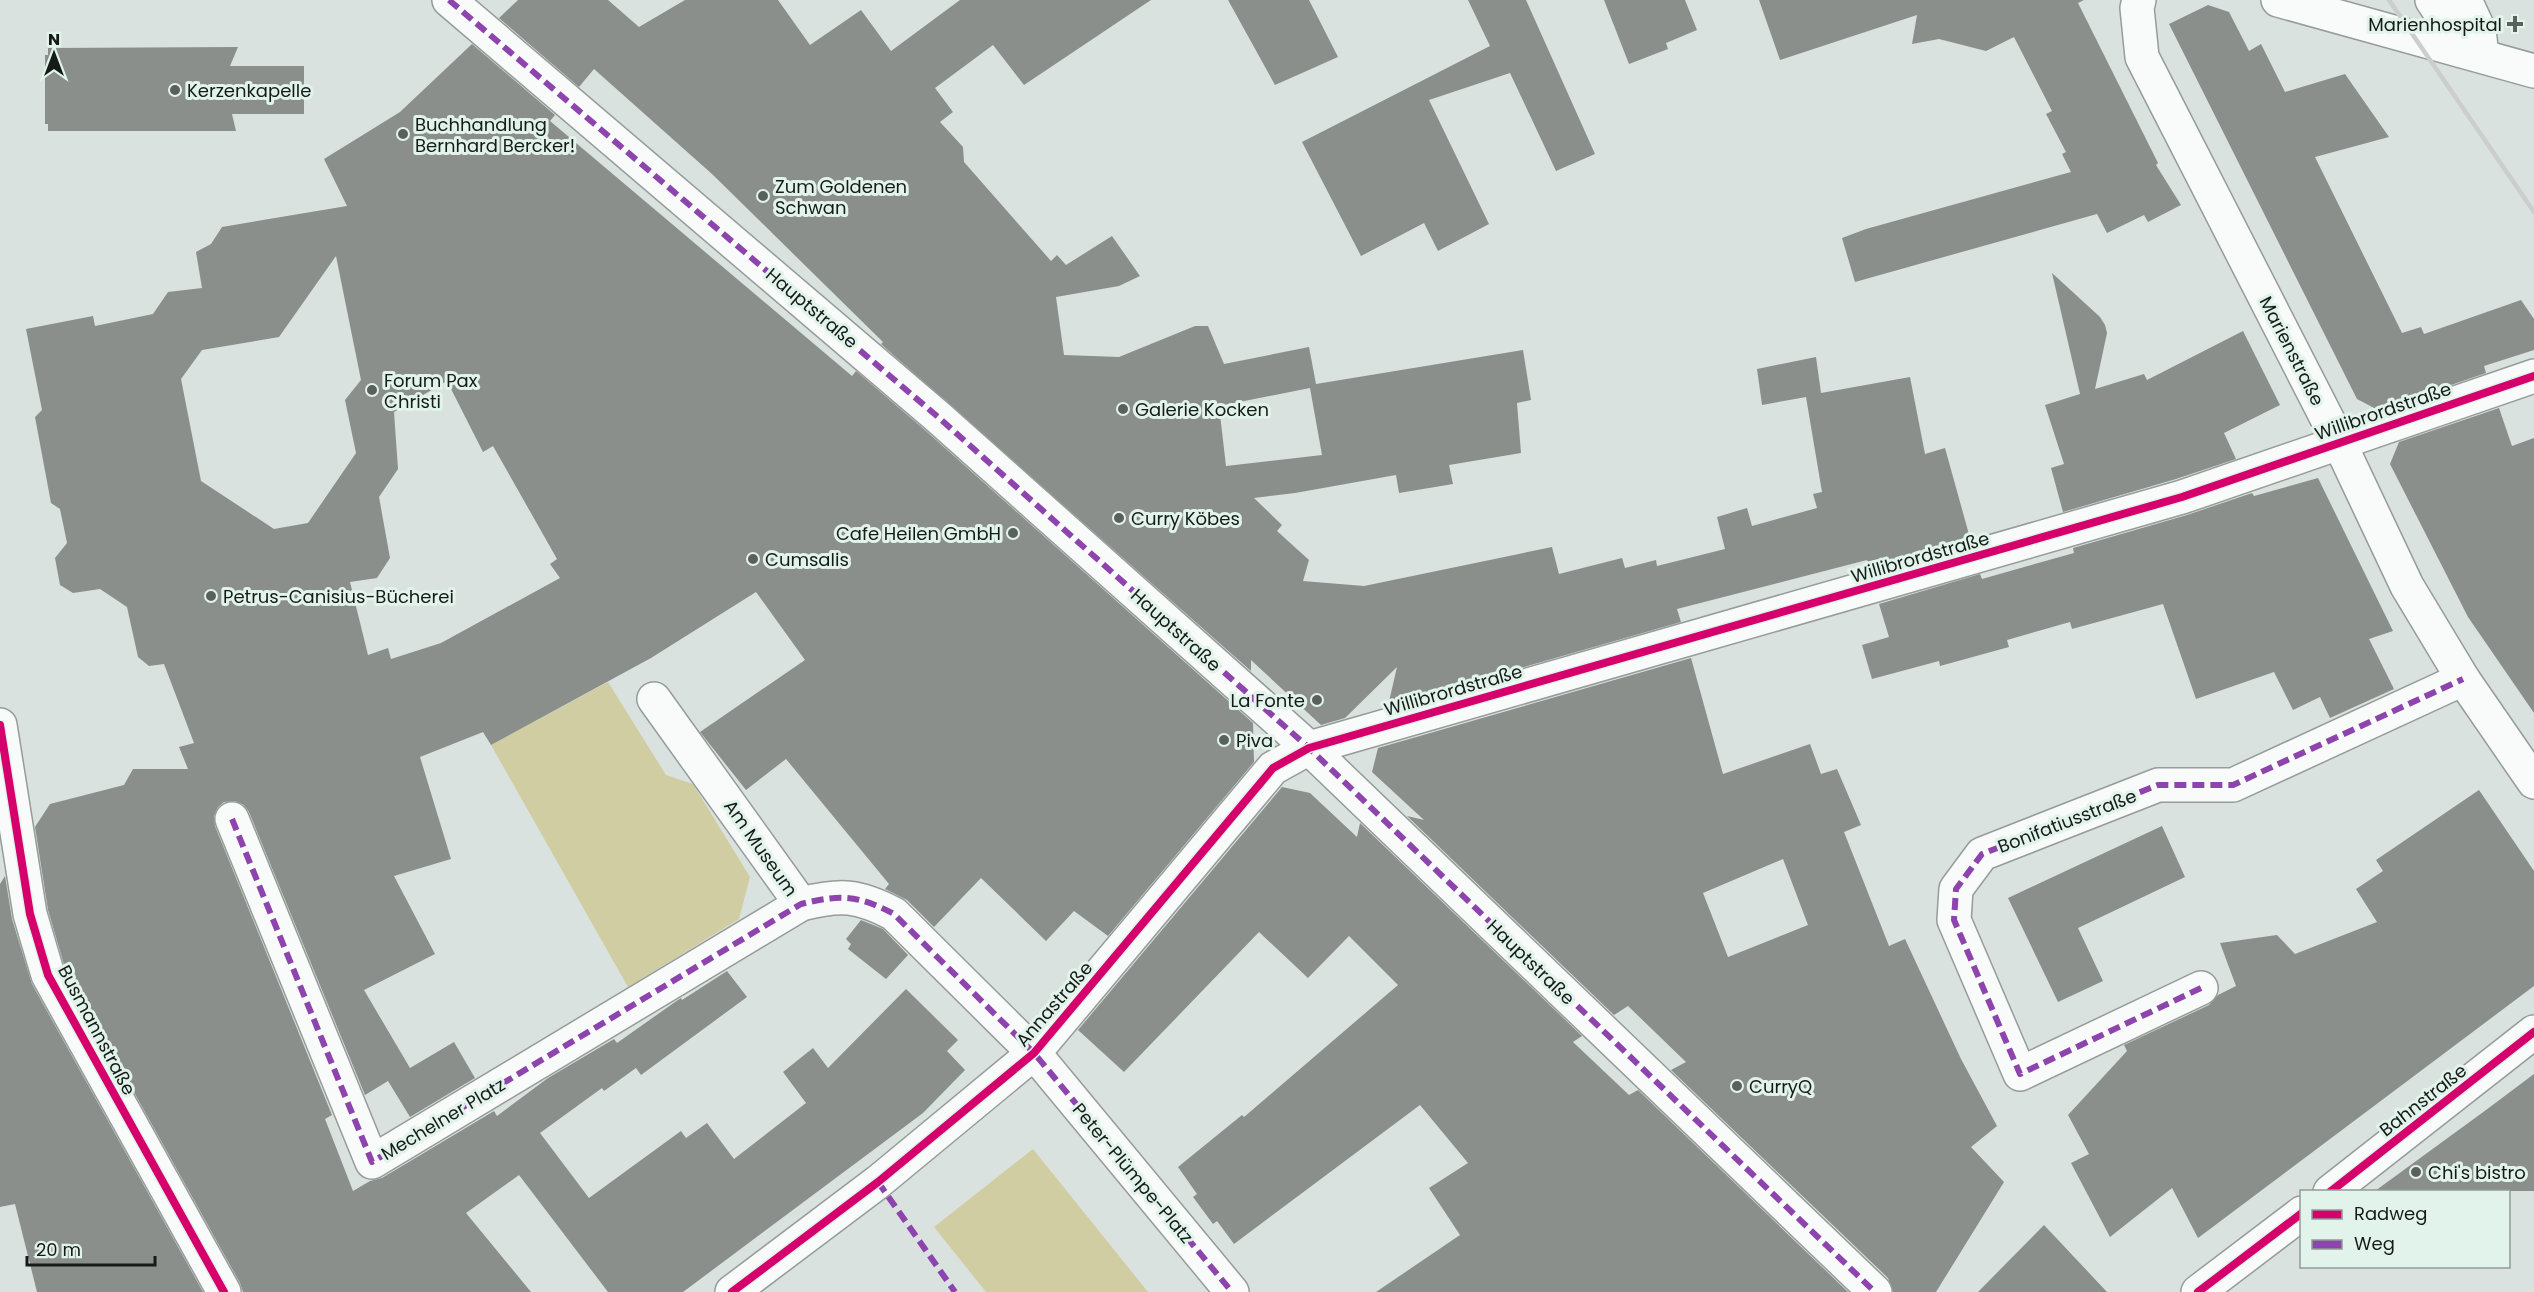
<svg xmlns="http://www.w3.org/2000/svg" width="2534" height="1292" viewBox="0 0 2534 1292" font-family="Poppins,sans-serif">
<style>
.green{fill:#d1cda2}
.building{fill:#8a8f8b;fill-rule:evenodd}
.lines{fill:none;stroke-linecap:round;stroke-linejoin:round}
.minor-casing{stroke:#959c99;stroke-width:36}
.minor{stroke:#f9fbfa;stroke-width:33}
.rail{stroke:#cbcecc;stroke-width:4.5}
.quiet{stroke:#8e44ad;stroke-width:6;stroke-dasharray:12 6;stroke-linecap:butt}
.cycleway-casing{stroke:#e2f3eb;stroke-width:11}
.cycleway{stroke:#d6006c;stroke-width:8}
.poi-dot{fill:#5a615d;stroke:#e2f3eb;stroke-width:2}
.labels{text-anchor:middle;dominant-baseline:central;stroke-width:6;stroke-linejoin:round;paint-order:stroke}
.poi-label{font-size:18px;fill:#151b18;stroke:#e2f3eb;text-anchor:start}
.street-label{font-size:18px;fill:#151b18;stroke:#e2f3eb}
</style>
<rect width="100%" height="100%" fill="#d9e2de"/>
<!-- green -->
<g class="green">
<path d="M608,682L666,775L693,784L750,877L739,919L628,987L491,745Z"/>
<path d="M1033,1149L1148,1292H986L934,1227Z"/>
</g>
<!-- building -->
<g class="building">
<path d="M518,0H608L639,27L685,0H778L810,45L861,10L891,51L960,0H1151L1024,85L993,45L935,88L953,112L940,122L963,147L964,162L1051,261L1057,255L1066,265L1112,236L1140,276L1119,286L1056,297L1064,355L1119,357L1195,326H1208L1224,364L1309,347L1316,384L1523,350L1531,400L1517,403L1521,453L1449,465L1453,484L1399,493L1396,475L1295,493L1254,498L1282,525L1277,531L1309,560L1303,581L1364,586L1552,547L1559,574L1622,558L1625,568L1656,560L1657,566L1725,549L1717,517L1747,508L1752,526L1817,508L1813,494L1822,492L1806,397L1762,405L1757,369L1816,357L1821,393L1910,377L1925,454L1945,448L1970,538L1869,567L1867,560L1677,609L1681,622L1388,706L1397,667L1345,718L1321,725L1251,660V671L881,344L883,342L712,174L594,69L579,87L499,18ZM1310,388L1322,455L1226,466L1219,406Z"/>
<path d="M1228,0H1309L1338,57L1275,85Z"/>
<path d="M1468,0H1526L1595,154L1556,171L1510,73L1429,100L1489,224L1438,251L1424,223L1361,256L1302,142L1490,46Z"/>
<path d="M1604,0H1685L1697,30L1666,43L1668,49L1629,64Z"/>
<path d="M1759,0H2084L2078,3L2158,163L2156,165L2181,205L2148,222L2144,215L2107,233L2097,214L1855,282L1842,238L1866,229L2071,172L2062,154L2066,152L2046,114L2052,111L2014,37L1986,51L1939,39L1912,44L1917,15L1780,60Z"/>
<path d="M2208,5L2229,12L2249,51L2261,44L2285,92L2345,74L2389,137L2315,157L2402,333L2421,327L2424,334L2521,300L2534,319V350L2484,366L2486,373L2378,410L2357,399L2169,24Z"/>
<path d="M472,44L555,115L550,121L852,376L856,371L926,431L1253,723L1254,762L1108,936L1074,911L1046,941L981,878L934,927L907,900L885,889L889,884L786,759L746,790L700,732L805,660L756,592L651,658L491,745L483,732L420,757L451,859L394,876L435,954L364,990L410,1068L454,1042L475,1078L410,1117L388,1081L365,1095L249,812L244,805L235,801L224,802L218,807L214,816L215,826L332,1115L325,1119L353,1191L370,1181L382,1178L494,1111L497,1116L548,1078L614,1039L617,1043L675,1002L681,998L682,1000L727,971L747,997L641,1075L636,1068L604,1091L602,1088L540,1133L589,1198L681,1131L686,1138L707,1123L734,1159L806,1103L783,1072L813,1048L828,1068L906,989L958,1040L947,1051L965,1070L923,1113L683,1292H608L519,1175L466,1213L531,1292H243L240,1283L65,968L48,910L35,827L50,804L124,785L133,769H188L179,747L194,743L164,664L149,666L138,657L127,607L100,589L73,593L60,585L55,558L67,543L60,509L51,503L35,417L42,410L26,329L93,316L95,326L153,314L168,292L202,288L196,252L211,244L222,227L347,206L324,159L400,112ZM336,256L361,380L345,400L356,453L308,523L274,529L201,481L181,379L202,350L279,337ZM447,381L483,452L493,446L557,559L550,564L560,578L441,643L391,659L388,648L368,655L350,582L377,578L390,558L379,497L398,469L394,412Z"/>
<path d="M238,47L230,66H304V114H232L236,131H48V124H45V55H48V48Z"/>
<path d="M2052,273L2100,317L2105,325L2107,333L2095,389L2144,374L2147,380L2243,331L2280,405L2224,433L2236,459L2176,479L2063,512L2051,468L2064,464L2045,405L2080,394Z"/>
<path d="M2499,408L2512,446L2534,438V713L2468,617L2390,464L2399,442Z"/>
<path d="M2318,478L2393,631L2369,639L2394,689L2330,718L2320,697L2293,710L2274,672L2196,699L2163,604L2072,629L2070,622L2007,640L2009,647L1940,666L1939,661L1872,679L1862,645L1889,637L1879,604L1980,574L1982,579L2074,553L2073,548L2187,515L2252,493L2254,496Z"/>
<path d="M1691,658L1723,774L1810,744L1821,774L1837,769L1861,825L1844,832L1889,946L1905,939L1961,1059L1997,1126L1971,1147L2004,1182L1936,1292H1893L1888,1278L1671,1070L1686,1062L1628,1006L1614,1015L1407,816L1424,820L1372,772L1378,748ZM1783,859L1808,925L1728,957L1703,893Z"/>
<path d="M1282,787L1310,793L1357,837L1360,823L1582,1036L1573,1042L1629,1095L1638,1090L1848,1292H1376L1460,1235L1429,1188L1468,1163L1420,1105L1234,1244L1217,1221L1213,1224L1193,1197L1197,1194L1178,1167L1242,1115L1244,1117L1398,985L1349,936L1308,978L1259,932L1124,1072L1078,1030Z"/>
<path d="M2479,790L2534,871V986L2198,1238L2172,1188L2110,1237L2071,1163L2089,1154L2068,1115L2127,1051L2124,1045L2209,1005L2218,995L2236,986L2220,943L2277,935L2295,954L2377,922L2356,889L2383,871L2376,860Z"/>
<path d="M2162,826L2185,877L2078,928L2103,981L2058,1002L2008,898Z"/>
<path d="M5,876L12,919L32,984L203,1292H37L15,1204L0,1207V884Z"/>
<path d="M861,920L883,929L908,955L886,979L848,949L851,944L846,939Z"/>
<path d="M2534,1074V1191H2375L2486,1110Z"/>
<path d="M2044,1225L2107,1292H1978Z"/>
</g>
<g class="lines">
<defs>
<g id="minor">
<path d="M449,0L938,417L1309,748L1875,1292"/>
<path d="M2139,0L2137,8L2142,57L2339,442L2407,586L2463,679L2534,782"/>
<path d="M2278,0L2534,71"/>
<path d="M2432,0L2445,20L2449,46"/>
<path d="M2465,0L2479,30L2482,56"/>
<path d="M654,699L801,904"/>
<path d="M0,725L30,914L48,975L224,1292"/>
<path d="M232,819L372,1162L801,904C841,894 858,895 894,914L1034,1053L1232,1292"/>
<path d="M2201,988L2020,1074L1954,920L1956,889L1982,854L2158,785H2233L2463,679"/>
<path d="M2330,1192L2534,1032"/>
<path d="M732,1292L878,1182L1034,1053L1273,768L1309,748L2182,497L2534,376"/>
<path d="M2198,1292L2302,1213"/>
</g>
</defs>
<!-- minor casing -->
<use href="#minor" class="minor-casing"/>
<!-- minor -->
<use href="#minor" class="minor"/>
<!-- rail -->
<path class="rail" d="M2389,0L2534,212"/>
<!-- quiet -->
<g class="quiet">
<path d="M449,0L938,417L1309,748L1875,1292"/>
<path d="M232,819L372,1162L801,904C841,894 858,895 894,914L1034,1053L1232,1292"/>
<path d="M2201,988L2020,1074L1954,920L1956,889L1982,854L2158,785H2233L2463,679"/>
<path d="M878,1182L955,1292"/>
</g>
<defs>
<g id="cycleway">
<path d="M0,725L30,914L48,975L224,1292"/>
<path d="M2330,1192L2534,1032"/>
<path d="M732,1292L878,1182L1034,1053L1273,768L1309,748L2182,497L2534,376"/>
<path d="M2198,1292L2302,1213"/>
</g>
</defs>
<!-- cycleway casing -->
<use href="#cycleway" class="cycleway-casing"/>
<!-- cycleway -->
<use href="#cycleway" class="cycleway"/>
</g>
<!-- markers -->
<g class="poi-dot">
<path d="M2512 15h6v6h6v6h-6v6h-6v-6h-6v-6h6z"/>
<circle cx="175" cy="90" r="6"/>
<circle cx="403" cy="134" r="6"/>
<circle cx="763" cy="196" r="6"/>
<circle cx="372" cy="390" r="6"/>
<circle cx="1123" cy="409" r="6"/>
<circle cx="1119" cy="518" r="6"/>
<circle cx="1013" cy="533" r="6"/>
<circle cx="753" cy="559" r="6"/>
<circle cx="211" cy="596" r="6"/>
<circle cx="1317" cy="700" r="6"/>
<circle cx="1224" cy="740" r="6"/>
<circle cx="1737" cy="1086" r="6"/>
<circle cx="2416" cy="1172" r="6"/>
</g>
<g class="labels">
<!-- poi labels -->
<g class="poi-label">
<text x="2502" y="24" text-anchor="end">Marienhospital</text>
<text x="187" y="90">Kerzenkapelle</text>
<text x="415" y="124">Buchhandlung<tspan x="415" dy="21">Bernhard Bercker!</tspan></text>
<text x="775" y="186">Zum Goldenen<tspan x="775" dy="21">Schwan</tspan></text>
<text x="384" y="380">Forum Pax<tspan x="384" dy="21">Christi</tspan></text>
<text x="1135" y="409">Galerie Kocken</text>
<text x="1131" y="518">Curry Köbes</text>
<text x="1001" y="533" text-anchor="end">Cafe Heilen GmbH</text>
<text x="765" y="559">Cumsalis</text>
<text x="223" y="596">Petrus-Canisius-Bücherei</text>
<text x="1305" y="700" text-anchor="end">La Fonte</text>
<text x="1236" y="740">Piva</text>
<text x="1749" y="1086">CurryQ</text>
<text x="2428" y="1172">Chi's bistro</text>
</g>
<!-- street labels -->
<g class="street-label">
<text transform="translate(812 308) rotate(40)">Hauptstraße</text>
<text transform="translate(2292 351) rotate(63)">Marienstraße</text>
<text transform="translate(2383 411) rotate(-19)">Willibrordstraße</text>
<text transform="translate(1920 557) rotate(-16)">Willibrordstraße</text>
<text transform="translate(1176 630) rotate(42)">Hauptstraße</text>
<text transform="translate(1453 690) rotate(-16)">Willibrordstraße</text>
<text transform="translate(2067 821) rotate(-21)">Bonifatiusstraße</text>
<text transform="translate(761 848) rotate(55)">Am Museum</text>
<text transform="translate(1531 962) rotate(44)">Hauptstraße</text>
<text transform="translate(1054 1004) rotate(-49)">Annastraße</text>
<text transform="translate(97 1030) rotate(62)">Busmannstraße</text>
<text transform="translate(2423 1100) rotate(-38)">Bahnstraße</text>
<text transform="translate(443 1119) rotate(-31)">Mechelner Platz</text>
<text transform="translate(1133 1173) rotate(50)">Peter-Plümpe-Platz</text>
</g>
</g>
<!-- legend -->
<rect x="2300" y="1190" width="210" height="78" fill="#e2f3eb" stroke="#909d97" stroke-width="1.5"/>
<rect x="2312" y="1210" width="30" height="9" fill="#d6006c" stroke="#909d97" stroke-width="1.5"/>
<text x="2354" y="1220" font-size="18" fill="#151b18">Radweg</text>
<rect x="2312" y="1240" width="30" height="9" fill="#8e44ad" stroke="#909d97" stroke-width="1.5"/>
<text x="2354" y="1250" font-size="18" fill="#151b18">Weg</text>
<!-- north arrow -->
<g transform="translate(54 54)" stroke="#e2f3eb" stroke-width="4.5" paint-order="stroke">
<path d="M0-4.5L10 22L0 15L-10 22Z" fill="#151b18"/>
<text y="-9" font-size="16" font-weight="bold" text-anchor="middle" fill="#151b18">N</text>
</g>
<!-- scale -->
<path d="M27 1256v9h128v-9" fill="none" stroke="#151b18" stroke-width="3"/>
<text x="36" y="1256" font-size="18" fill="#151b18" stroke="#e2f3eb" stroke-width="4.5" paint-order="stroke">20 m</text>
</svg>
